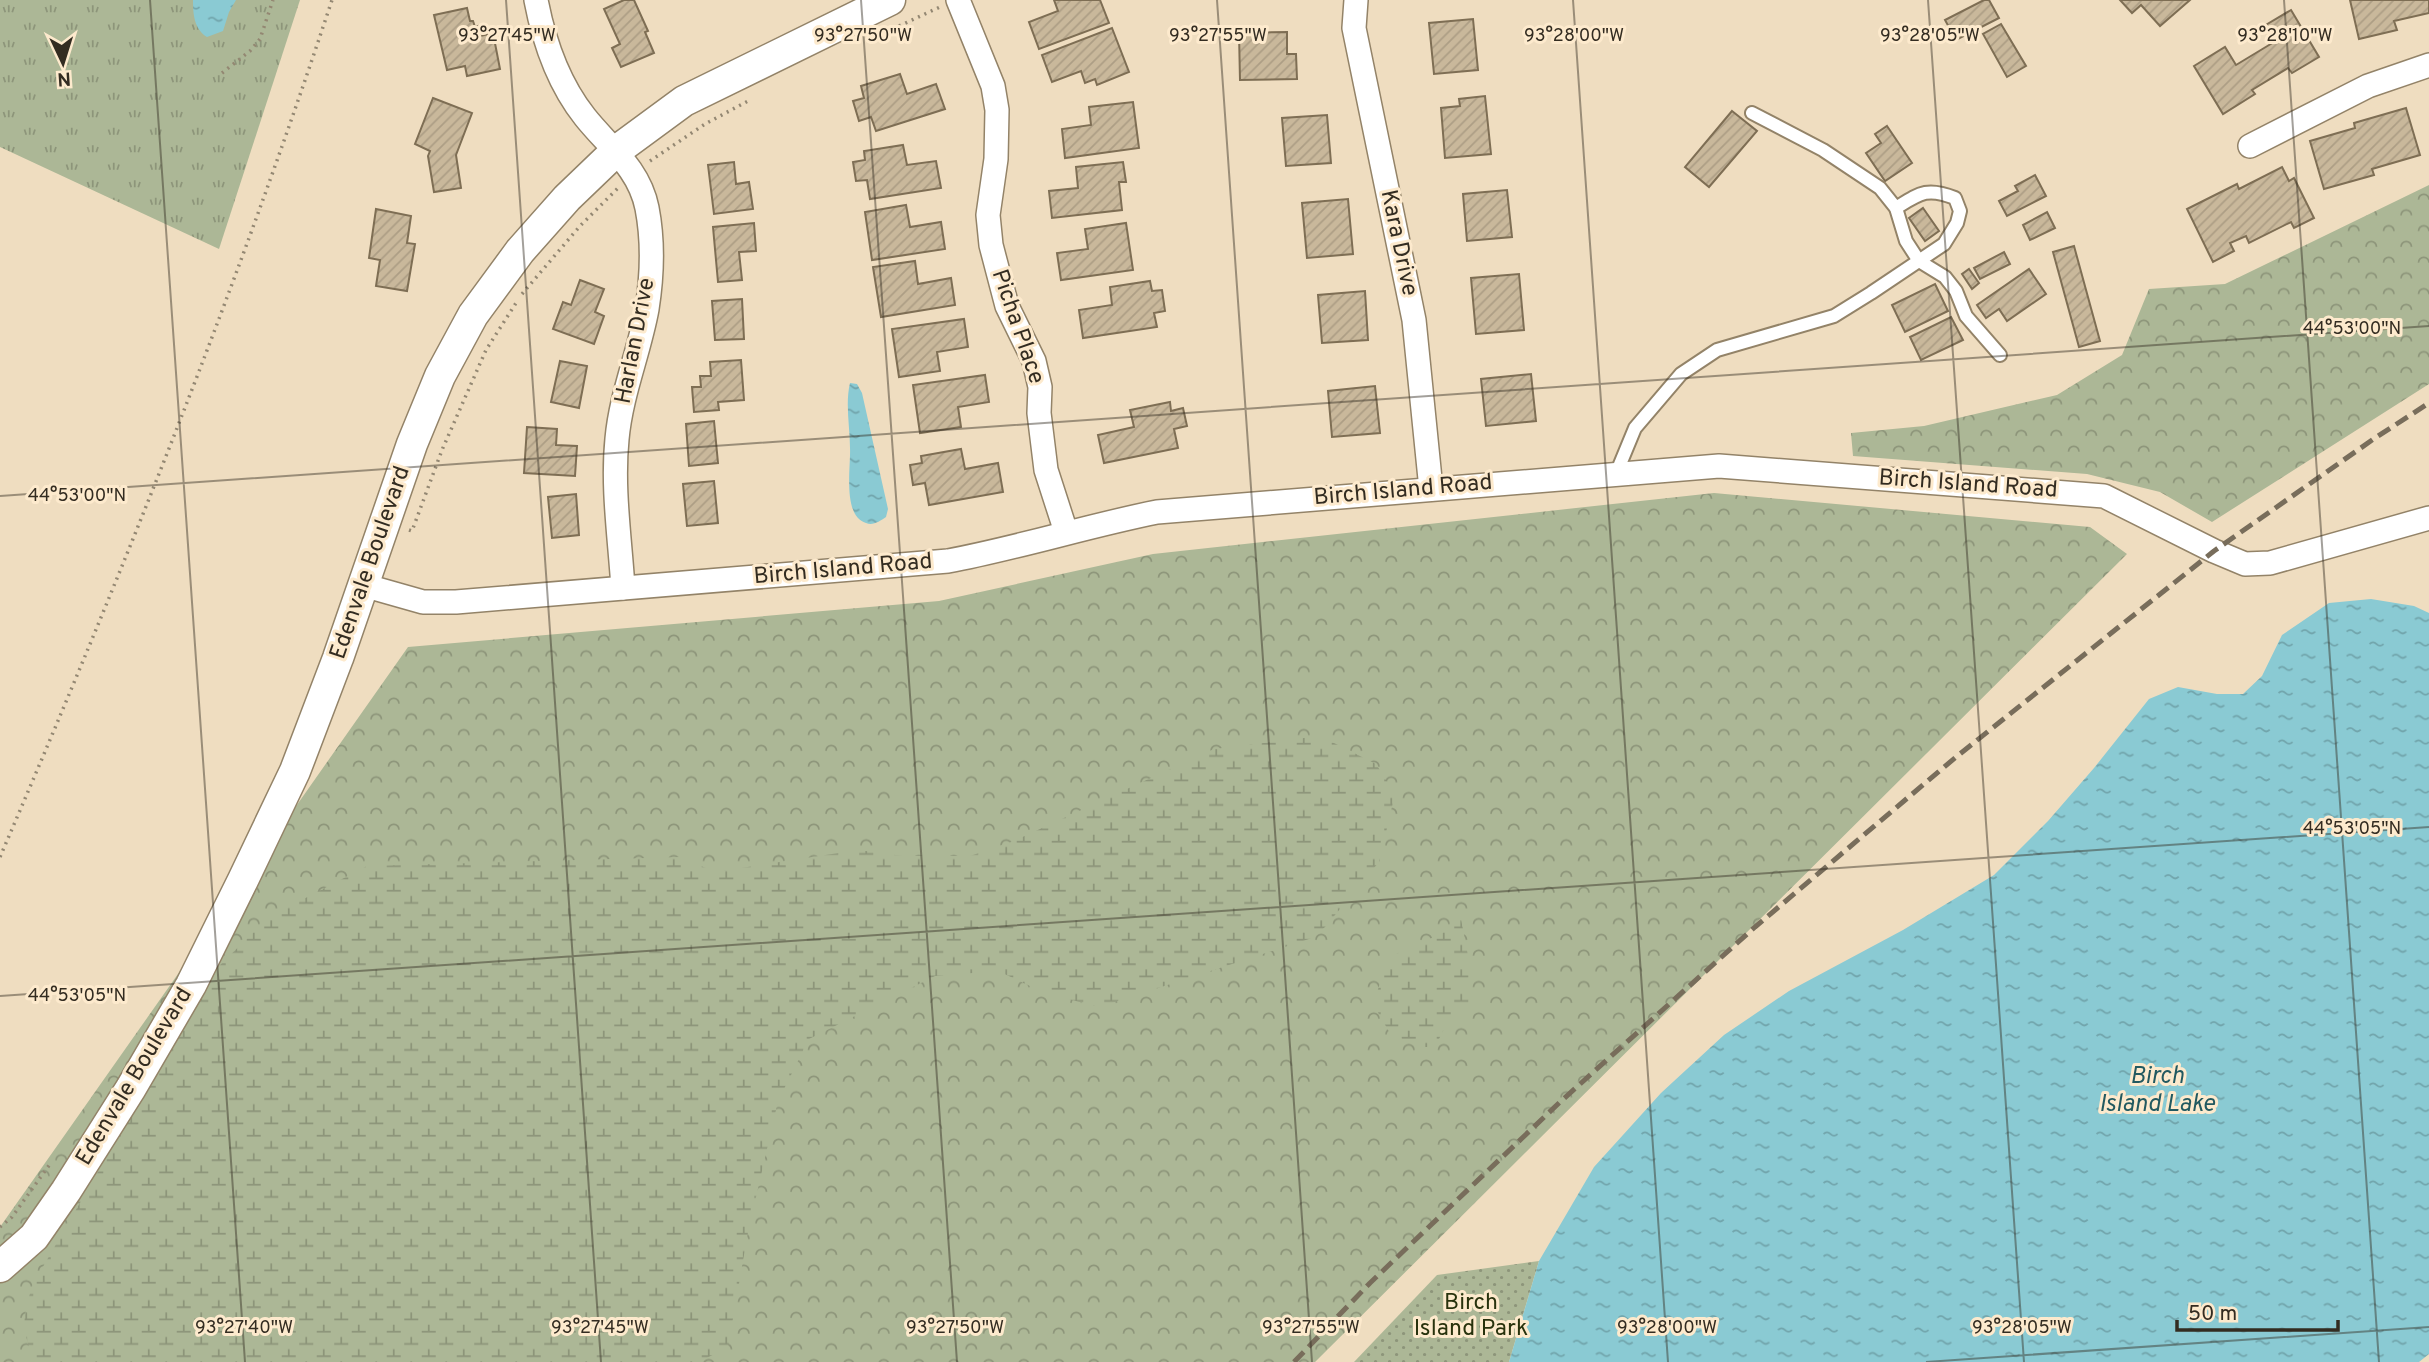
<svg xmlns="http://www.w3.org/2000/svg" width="2429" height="1362" viewBox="0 0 2429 1362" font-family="Overpass,sans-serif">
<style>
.grass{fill:url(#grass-tufts)}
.forest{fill:url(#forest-crowns)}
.wetland{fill:url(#wetland-marsh)}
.park{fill:url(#park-dots)}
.water{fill:url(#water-ripples)}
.building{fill:url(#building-hatch);stroke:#7e6e54;stroke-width:2}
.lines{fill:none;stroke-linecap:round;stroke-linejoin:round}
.service-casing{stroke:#938368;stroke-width:16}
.minor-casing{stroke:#938368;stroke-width:26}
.tertiary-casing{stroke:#938368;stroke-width:33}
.path{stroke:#938772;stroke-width:3.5;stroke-dasharray:2 5;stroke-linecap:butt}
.service{stroke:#fff;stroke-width:12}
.minor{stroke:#fff;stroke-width:23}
.tertiary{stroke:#fff;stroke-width:30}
.rail{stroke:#786d5b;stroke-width:5;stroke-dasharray:14 7;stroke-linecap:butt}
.ticks{fill:none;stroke:#332c21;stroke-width:2;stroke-opacity:0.45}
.labels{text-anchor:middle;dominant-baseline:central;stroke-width:6;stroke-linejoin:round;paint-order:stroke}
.street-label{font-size:23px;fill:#332c21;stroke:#fdeacd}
.park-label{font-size:23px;fill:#28320d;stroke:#fdeacd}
.water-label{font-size:24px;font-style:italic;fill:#225960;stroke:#fdeacd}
.ticks-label{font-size:18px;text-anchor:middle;fill:#332c21;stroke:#fdeacd;stroke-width:6;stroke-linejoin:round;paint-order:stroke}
</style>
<defs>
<pattern id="grass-tufts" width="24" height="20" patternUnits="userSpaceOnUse" patternTransform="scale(1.75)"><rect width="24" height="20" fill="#acb796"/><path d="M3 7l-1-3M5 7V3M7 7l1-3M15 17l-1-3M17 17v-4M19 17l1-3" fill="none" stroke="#8d957a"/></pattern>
<pattern id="forest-crowns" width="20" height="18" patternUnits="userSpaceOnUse" patternTransform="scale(1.75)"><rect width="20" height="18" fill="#acb796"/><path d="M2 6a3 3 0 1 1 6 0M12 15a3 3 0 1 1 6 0" fill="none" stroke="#8d957a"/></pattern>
<pattern id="wetland-marsh" width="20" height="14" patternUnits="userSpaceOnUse" patternTransform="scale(1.75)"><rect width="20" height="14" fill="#acb796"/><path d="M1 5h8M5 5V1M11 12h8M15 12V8" fill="none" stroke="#8d957a"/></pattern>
<pattern id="park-dots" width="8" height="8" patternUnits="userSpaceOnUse" patternTransform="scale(1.75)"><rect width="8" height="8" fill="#acb796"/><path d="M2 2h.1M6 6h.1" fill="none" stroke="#8d957a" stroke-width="1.8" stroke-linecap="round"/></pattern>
<pattern id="water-ripples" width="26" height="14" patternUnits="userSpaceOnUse" patternTransform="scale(1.75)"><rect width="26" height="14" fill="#8acad3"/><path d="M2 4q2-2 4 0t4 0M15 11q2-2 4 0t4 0" fill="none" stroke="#71a4ab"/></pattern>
<pattern id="building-hatch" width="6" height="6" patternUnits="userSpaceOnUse" patternTransform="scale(1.75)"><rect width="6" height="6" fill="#c9b89b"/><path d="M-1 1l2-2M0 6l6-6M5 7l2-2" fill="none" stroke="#ad9e85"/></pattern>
</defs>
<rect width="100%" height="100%" fill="#efddc0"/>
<!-- grass -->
<path class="grass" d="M0,0H300L219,249L0,147Z"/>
<!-- forest -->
<g class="forest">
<path d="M2429,185V384L2212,522L2160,492L2087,474L1853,456L1851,433L1924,426L2057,395L2122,355L2149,289L2225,284Z"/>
<path d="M1714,493L2090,527L2127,554L1315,1362H0V1227L408,647L939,601L1153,554Z"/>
</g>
<!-- wetland -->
<g class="wetland">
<path d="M1320,736L1376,764L1395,794L1379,862L1325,927L1312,938L1106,1005L1094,1006L1043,992L998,971L935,976L809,1039L778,1101L748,1232L728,1347L699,1362H35C21,1329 22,1318 33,1284L215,970L269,917L367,866L680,857L715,872L858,850L903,856H970L1014,841L1214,749Z"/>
<path d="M1461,919L1469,961L1470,1005L1465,1015L1446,1025L1435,1047H1425L1391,1035L1376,1009L1375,999L1386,964L1390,957L1422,941L1438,936Z"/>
</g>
<!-- park -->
<path class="park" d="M1539,1261L1509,1362H1354L1437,1275Z"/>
<!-- water -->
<g class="water">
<path d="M193,0H236L229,12L223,31L207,37C194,29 193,14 193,0Z"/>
<path d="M850,383L857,384L862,393L888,509L886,517C880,521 873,526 866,523C842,516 851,466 850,448C850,427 845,404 850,383Z"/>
<path d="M2371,599L2414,606L2429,613V1354L2419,1362H1509L1539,1261L1594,1167L1661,1093L1724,1035L1789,991L1903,930L1994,875L2048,821L2094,768L2149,699L2178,687L2217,694H2243L2262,676L2282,635L2329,603Z"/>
</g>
<!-- building -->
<g class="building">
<path d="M624,0H634L648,31L645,32L654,53L621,67L612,48L620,44L604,9Z"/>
<path d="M1054,0H1100L1109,23L1039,49L1029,22L1058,11Z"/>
<path d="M1984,0H1989L1999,18L1956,40L1945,20Z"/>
<path d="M2120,0H2190L2160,26L2141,5L2132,13Z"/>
<path d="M2350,0H2429V13L2394,21L2397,30L2359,39Z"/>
<path d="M467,8L470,21H473L475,27L478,26L480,36L493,33L500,69L467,76L465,66L447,70L434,15Z"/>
<path d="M2291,10L2319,57L2292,73L2288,68L2252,90L2255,94L2223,114L2194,66L2225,47L2236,65L2274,42L2264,26Z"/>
<path d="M1473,19L1478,70L1434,74L1429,23Z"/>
<path d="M2001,24L2026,66L2007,77L1983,34Z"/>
<path d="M1112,28L1129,72L1097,85L1095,79L1085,83L1081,71L1052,82L1042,55Z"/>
<path d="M1287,32V54H1296L1297,79L1240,80L1239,33Z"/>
<path d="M900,74L907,94L936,84L945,109L876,131L871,117L859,121L853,101L864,98L861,86Z"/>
<path d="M1485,96L1491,154L1445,158L1441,108L1460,106L1459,99Z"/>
<path d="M433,98L472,113L456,155L461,188L434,192L428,156L430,151L415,144Z"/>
<path d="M1133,102L1139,148L1065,158L1062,129L1091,125L1089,107Z"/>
<path d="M2406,108L2420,155L2372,169L2374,175L2324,189L2310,141L2355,128L2354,123Z"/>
<path d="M1732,111L1757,131L1709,187L1685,167Z"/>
<path d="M1327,115L1331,163L1286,166L1282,118Z"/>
<path d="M1887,126L1912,163L1885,181L1866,153L1881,143L1875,134Z"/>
<path d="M903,145L907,165L936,161L941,188L870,199L867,180L856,181L853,162L865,160L864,151Z"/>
<path d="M734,162L736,184L749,182L753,209L714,214L708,165Z"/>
<path d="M1123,162L1126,182H1119L1122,210L1052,218L1049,191L1078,188L1076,167Z"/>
<path d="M2282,167L2289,181L2294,178L2314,218L2294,228L2291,222L2249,243L2246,236L2230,243L2234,251L2213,262L2187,209L2237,184L2239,189Z"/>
<path d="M2035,175L2046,196L2007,216L1999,201L2018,191L2015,186Z"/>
<path d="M1507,190L1512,237L1467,241L1463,194Z"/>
<path d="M1348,199L1353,254L1307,258L1302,203Z"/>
<path d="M906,205L910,227L941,222L945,249L872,260L865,212Z"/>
<path d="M1923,208L1939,231L1925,241L1909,218Z"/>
<path d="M376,209L411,216L407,243L415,244L407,291L376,286L380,260L369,258Z"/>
<path d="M2047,212L2055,228L2030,240L2023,225Z"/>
<path d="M754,223L756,251L739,252L742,280L718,282L713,227Z"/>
<path d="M1126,223L1133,270L1061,280L1057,253L1088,249L1085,229Z"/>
<path d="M2074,246L2100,341L2079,347L2053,252Z"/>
<path d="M2004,252L2010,264L1980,279L1974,268Z"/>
<path d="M915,261L918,284L951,278L955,305L881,317L873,267Z"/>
<path d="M1969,269L1979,283L1972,289L1962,274Z"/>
<path d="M2029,269L2046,294L2007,321L1999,309L1986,318L1977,305Z"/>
<path d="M1519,274L1524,330L1476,334L1471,278Z"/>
<path d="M580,280L604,289L595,312L604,316L594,344L553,329L563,302L571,305Z"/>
<path d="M1150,281L1152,291L1162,290L1165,311L1154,313L1157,327L1083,338L1079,310L1112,305L1110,287Z"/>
<path d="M1935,284L1948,311L1905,332L1892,305Z"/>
<path d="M1365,291L1368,340L1322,343L1318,295Z"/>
<path d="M742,299L744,339L715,340L712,301Z"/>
<path d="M1951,317L1963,340L1921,360L1910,337Z"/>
<path d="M964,319L968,347L937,352L940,371L899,377L892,329Z"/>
<path d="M741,360L744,400L718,402L719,410L694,412L692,387H701L700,376H711L710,362Z"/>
<path d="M560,361L587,366L579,408L551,402Z"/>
<path d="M1531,374L1536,421L1486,426L1481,379Z"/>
<path d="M985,375L989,402L958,407L961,427L920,433L913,385Z"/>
<path d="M1375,386L1380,433L1332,437L1328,391Z"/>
<path d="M1170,402L1171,411L1183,408L1187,426L1174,429L1178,448L1104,463L1098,435L1134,427L1130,410Z"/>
<path d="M714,421L718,463L689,466L686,424Z"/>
<path d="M527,427L557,429L556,445L577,446L575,476L524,473Z"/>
<path d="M961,449L965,469L998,463L1003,492L929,505L925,483L913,485L910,465L922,463L921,456Z"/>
<path d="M714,481L718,523L687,526L683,484Z"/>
<path d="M576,494L579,535L552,538L548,497Z"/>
</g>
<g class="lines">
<defs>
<g id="service">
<path d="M1752,113L1823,150L1880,188L1896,208L1906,241L1919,261L1945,277L1956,291L1966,316L2000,355"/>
<path d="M1616,474L1635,428L1681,374L1717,350L1834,316L1871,293L1944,244L1957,223L1960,211L1955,198C1927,187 1920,193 1896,208"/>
</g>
<g id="minor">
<path d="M536,0C544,42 558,83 585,117C608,146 639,168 647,208C653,239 652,277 647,309C639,353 621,394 617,439C612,488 620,539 623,588"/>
<path d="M958,0L993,86L997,110L996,159L988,215L991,245L1007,306L1034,361L1040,387L1039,413L1046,470L1066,532"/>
<path d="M1356,0L1354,28L1414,320L1431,489"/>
<path d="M2250,146L2368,86L2429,65"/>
<path d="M363,585L423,602H456L948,561C1018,548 1087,526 1157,512L1719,466L2104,496L2214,551L2245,564L2270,563L2429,518"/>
</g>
<path id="tertiary" d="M0,1267L34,1237L66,1191L131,1088L191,985L243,880L295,771L338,658L412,444L440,376L473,315L520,251L567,198L616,151L684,101L890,0"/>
</defs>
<!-- service casing -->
<use href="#service" class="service-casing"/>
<!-- minor casing -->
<use href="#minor" class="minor-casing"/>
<!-- tertiary casing -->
<use href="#tertiary" class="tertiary-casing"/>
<!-- path -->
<g class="path">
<path d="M899,26L940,7"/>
<path d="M222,73L250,51L260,39L273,0"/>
<path d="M650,161L705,124L748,101"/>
<path d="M522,294L580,226L618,188"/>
<path d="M409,530L412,531L442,450L486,350L516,303"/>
<path d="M0,857C121,576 236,291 332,0"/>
<path d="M0,1227L12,1217L50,1164"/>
</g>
<!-- service -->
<use href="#service" class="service"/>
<!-- minor -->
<use href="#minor" class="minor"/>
<!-- tertiary -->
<use href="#tertiary" class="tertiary"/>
<!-- rail -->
<path class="rail" d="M1294,1362L1370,1283L1560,1102L1755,927L1956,757L2214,551L2375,438L2429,403"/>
</g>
<!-- ticks -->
<path class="ticks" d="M150,0L245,1362M506,0L601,1362M861,0L957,1362M1217,0L1312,1362M1573,0L1668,1362M1928,0L2024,1362M2284,0L2379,1362M0,496L2429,326M0,996L2429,827M1926,1362L2429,1327"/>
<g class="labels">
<!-- street labels -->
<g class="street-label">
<text transform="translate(1398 243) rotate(78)">Kara Drive</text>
<text transform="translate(1017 327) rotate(71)">Picha Place</text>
<text transform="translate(636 341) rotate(-79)">Harlan Drive</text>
<text transform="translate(1968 485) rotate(4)">Birch Island Road</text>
<text transform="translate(1403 491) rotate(-5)">Birch Island Road</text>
<text transform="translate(371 563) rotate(-71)">Edenvale Boulevard</text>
<text transform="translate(843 570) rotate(-5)">Birch Island Road</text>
<text transform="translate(135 1077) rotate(-59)">Edenvale Boulevard</text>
</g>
<!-- park labels -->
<g class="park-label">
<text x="1471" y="1303">Birch<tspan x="1471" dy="26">Island Park</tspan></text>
</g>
<!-- water labels -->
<g class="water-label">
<text x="2157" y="1077">Birch<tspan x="2157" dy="28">Island Lake</tspan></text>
</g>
</g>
<g class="ticks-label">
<text x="507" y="41">93°27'45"W</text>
<text x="863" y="41">93°27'50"W</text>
<text x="1218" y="41">93°27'55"W</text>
<text x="1574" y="41">93°28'00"W</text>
<text x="1930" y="41">93°28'05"W</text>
<text x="2285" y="41">93°28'10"W</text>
<text x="2352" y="334">44°53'00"N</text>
<text x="77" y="501">44°53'00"N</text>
<text x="2352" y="834">44°53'05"N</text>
<text x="77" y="1001">44°53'05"N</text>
<text x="244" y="1333">93°27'40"W</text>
<text x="600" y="1333">93°27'45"W</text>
<text x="955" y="1333">93°27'50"W</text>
<text x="1311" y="1333">93°27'55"W</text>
<text x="1667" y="1333">93°28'00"W</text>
<text x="2022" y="1333">93°28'05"W</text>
</g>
<!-- north arrow -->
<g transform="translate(63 63) rotate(176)" stroke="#fdeacd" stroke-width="5" paint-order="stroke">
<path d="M0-5L12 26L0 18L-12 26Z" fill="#332c21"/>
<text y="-10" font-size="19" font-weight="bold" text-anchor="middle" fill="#332c21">N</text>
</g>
<!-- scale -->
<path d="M2177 1320v10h161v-10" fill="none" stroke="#332c21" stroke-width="3.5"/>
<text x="2188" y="1320" font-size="21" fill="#332c21" stroke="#fdeacd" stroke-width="5" paint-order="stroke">50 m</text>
</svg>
